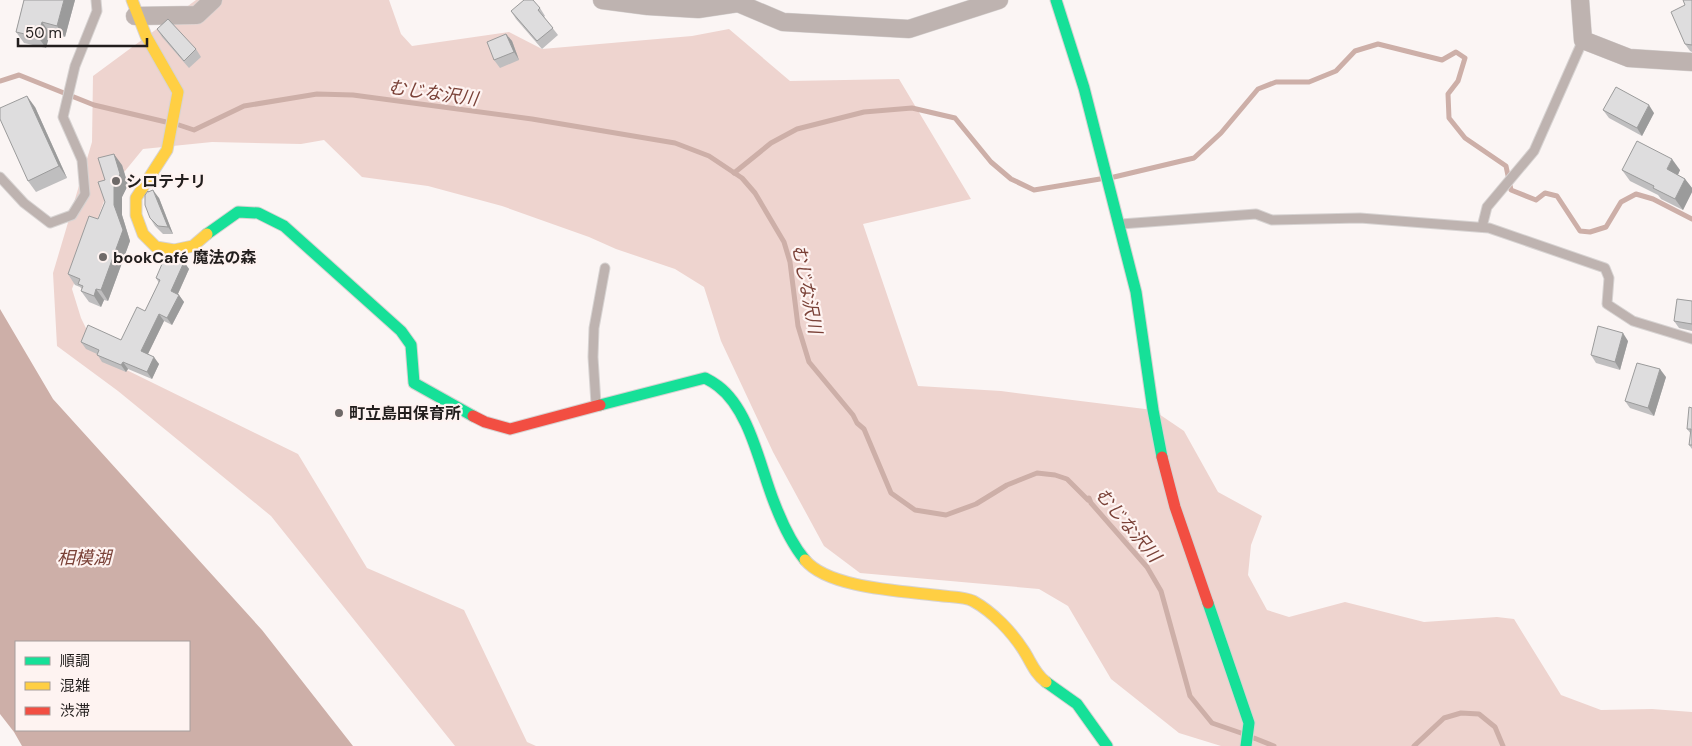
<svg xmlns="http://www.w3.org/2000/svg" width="1692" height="746" viewBox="0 0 1692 746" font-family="'DM Sans','Noto Sans JP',sans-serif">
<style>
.forest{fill:#eed4cf}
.water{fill:#cdafa8;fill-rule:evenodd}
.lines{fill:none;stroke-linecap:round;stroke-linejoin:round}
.stream{stroke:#cdafa8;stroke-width:5}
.lane-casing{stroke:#d7d3d2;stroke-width:11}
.street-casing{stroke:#d7d3d2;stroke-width:19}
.fast-casing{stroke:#d7d3d2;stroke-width:13}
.slow-casing{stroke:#d7d3d2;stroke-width:13}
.jam-casing{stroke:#d7d3d2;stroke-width:13}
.lane{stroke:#beb3b0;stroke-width:9}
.street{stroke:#beb3b0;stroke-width:18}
.fast{stroke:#16e098;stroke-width:11}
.slow{stroke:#ffcf43;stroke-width:11}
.jam{stroke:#f24e42;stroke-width:11}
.wall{fill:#bfbebf}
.shaded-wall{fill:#9b9b9b}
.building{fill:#deddde;stroke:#9b9b9b}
.poi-dot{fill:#6e6968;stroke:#fef3f1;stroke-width:2}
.labels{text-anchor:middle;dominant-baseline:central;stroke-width:4.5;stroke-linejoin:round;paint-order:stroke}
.poi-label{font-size:16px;font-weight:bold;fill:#221e1d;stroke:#fef3f1;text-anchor:start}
.water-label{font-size:18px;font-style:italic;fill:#7a4137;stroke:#fef3f1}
</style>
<rect width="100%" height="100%" fill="#fbf5f4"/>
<!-- forest -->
<path class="forest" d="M196,0H389L401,34L412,46L509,32L542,49L692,36L729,29L790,81L899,79L971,199L863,224L918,386L1001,391L1153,410L1184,431L1218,492L1262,516L1251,545L1248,575L1267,610L1289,617L1345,602L1424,622L1497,617L1514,619L1561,695L1601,710L1652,709L1692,712V746H1221L1179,733L1111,679L1068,606L1039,589L860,573L824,546L773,452L721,341L704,287L675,269L616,249L589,237L502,206L428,186L362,177L324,140L301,144L212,142L143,149L107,193L72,289L81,318L100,357L298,454L367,568L464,610L527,742L536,746H455L271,516L118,391L57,346L53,273L92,142L93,76Z"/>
<!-- water -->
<path class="water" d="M0,309L53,399L262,630L353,746H22L14,732L0,714ZM16,642H189V730H16Z"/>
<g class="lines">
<!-- stream -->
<g class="stream">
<path d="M0,81L19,75L94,105L166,122"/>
<path d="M179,125L194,130L244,106L317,94L353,95L532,119L675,143L709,156L742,178L755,193L784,242L790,262L798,326L809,362L853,415L857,423L864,429L891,493L915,510L946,515L976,504L1007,485L1037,473L1055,475L1067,479L1088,500L1089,498L1091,503L1147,567L1161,591L1190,696L1212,723L1241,733"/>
<path d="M734,173L771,143L797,129L864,112L912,108L955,118L991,162L1011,179L1034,190L1100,179"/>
<path d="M1114,177L1194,158L1221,133L1258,89L1276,82H1309L1336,71L1355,51L1378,44L1442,60L1456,52L1465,58L1458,81L1448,94L1449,118L1465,138L1506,166L1511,190L1536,200L1545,193L1557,196L1580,231L1590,232L1606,227L1621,202L1636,194L1653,199L1692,219"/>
<path d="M1254,738L1274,746"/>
<path d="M1414,746L1444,718L1461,713L1479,714L1495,727L1503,746"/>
</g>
<defs>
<g id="lane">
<path d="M0,177L24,203L50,223L72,215L85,194L82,160L63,117L75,66L97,11L96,0"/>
<path d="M1121,224L1256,214L1272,220L1360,218L1489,228L1605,268L1609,278L1607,304L1633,321L1692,339"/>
<path d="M1482,227L1487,207L1534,151L1583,40"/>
<path d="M596,404L593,357L594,328L605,268"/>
</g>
<g id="street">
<path d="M602,0L648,6L698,9L738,3L783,22L909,29L999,0"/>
<path d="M1580,0L1583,40L1629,58L1692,62"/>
<path d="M135,16L197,15L213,0"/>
</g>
<g id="fast">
<path d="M1056,0L1084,88L1136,292L1153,410L1162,457"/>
<path d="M207,234L238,212L258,213L284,226L401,331L411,345L414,383L473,416"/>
<path d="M600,405L705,378C709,380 714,383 718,386C750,410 760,467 774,502C782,523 791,543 805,560"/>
<path d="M1208,603L1249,723L1246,746"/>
<path d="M1046,682L1077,704L1107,746"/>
</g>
<g id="slow">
<path d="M132,0L146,36L178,92L167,150L136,198V215L143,234L156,247L174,250L193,246L207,234"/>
<path d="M805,560C829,589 906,591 943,596C951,597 965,597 973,601C993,612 1012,632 1024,651C1031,662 1035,674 1046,682"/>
</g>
<g id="jam">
<path d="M473,416L485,422L510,429L600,405"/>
<path d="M1162,457L1175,507L1208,603"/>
</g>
</defs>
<!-- lane casing -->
<use href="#lane" class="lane-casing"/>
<!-- street casing -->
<use href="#street" class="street-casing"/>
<!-- fast casing -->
<use href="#fast" class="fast-casing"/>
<!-- slow casing -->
<use href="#slow" class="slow-casing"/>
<!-- jam casing -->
<use href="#jam" class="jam-casing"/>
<!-- lane -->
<use href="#lane" class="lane"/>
<!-- street -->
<use href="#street" class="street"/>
<!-- fast -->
<use href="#fast" class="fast"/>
<!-- slow -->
<use href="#slow" class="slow"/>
<!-- jam -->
<use href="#jam" class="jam"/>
</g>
<!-- wall -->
<g class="wall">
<path d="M24,0H75L65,37L50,33L46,48L24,43L16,32Z"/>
<path d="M1692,0V52L1690,51L1685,44V5Z"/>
<path d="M540,8L545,16L544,17L558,35L542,49L516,19L511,11Z"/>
<path d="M157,29L196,49L201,57L189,68L162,37Z"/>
<path d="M506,34L512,41L519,60L500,68L494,60Z"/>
<path d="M35,107L67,178L36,192L28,181Z"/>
<path d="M1603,110L1654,113L1642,136L1609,118Z"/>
<path d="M122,165L128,185L122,197V215L130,241L108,301L104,300L101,307L89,302L81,291L82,289L80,287L75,285L68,274L98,219L105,202V180Z"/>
<path d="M1622,170H1680L1678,175L1685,179L1692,188V192L1683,210L1661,199L1658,195L1630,181Z"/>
<path d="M148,192L159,198L173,234H163L155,226L150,218Z"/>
<path d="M184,262L189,269L178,294L184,302L172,325L164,321L148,354L159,364L152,379L128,369L126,372L102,362L97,354L86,349L81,342L121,340L145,311L159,283L156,278Z"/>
<path d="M1692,301V331L1679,328L1674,321Z"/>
<path d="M1628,341L1620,370L1596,363L1591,355Z"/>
<path d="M1666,377L1654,416L1630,408L1625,401Z"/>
<path d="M1692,408V449L1689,445L1691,434L1687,429Z"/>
</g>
<!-- shaded-wall -->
<g class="shaded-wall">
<path d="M64,0H75L65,37L57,26Z"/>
<path d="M42,22L50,33L46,48L38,37Z"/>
<path d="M506,34L512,41L519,60L514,52Z"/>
<path d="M27,96L35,107L67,178L59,166Z"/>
<path d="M1649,105L1654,113L1642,136L1637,128Z"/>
<path d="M114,154L122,165L128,185L122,197V215L130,241L108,301L101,290L114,205Z"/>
<path d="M1672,159L1680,170L1675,181L1667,169Z"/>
<path d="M1685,179L1692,188V192L1683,210L1675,199Z"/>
<path d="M153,190L159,198L173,234L168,227Z"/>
<path d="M184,262L189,269L176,298L171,291Z"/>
<path d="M96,289L104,300L101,307L94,296Z"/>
<path d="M179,295L184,302L172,325L167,318Z"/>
<path d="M159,314L164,321L146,358L141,351Z"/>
<path d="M1623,333L1628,341L1620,370L1615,362Z"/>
<path d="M154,357L159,364L152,379L147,372Z"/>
<path d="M123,362L128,369L126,372L121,365Z"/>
<path d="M1660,369L1666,377L1654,416L1648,408Z"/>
</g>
<!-- building -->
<g class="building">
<path d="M24,0H64L57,26L42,22L38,37L16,32Z"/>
<path d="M524,0H533L540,8L538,10L553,28L537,41L511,11Z"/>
<path d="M1683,0H1692V45L1685,44L1671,12L1685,5Z"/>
<path d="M168,19L196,49L184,61L157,29Z"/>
<path d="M506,34L514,52L494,60L487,42Z"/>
<path d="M1616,87L1649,105L1637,128L1603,110Z"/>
<path d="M27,96L59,166L28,181L0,119V108Z"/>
<path d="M1637,141L1672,159L1667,169L1685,179L1675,199L1653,188L1654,186L1622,170Z"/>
<path d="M114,154L120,174L114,187V205L123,230L101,290L96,289L94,296L81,291L83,286L78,284L80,279L68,274L89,216L98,219L105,202L98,182L105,180L98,158Z"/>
<path d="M153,190L168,227L158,226L150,218L145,205V195L148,191V192Z"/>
<path d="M165,257H172L184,262L171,291L179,295L167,318L159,314L141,351L154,357L147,372L123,362L121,365L97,355L99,350L81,342L88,325L121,340L137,307L145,311L160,280L156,278Z"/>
<path d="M1677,299L1692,301V324L1674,321Z"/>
<path d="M1598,326L1623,333L1615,362L1591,355Z"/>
<path d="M1637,363L1660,369L1648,408L1625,401Z"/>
<path d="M1689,407L1692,408V445H1689L1691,429H1687Z"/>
</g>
<!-- markers -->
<g class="poi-dot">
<circle cx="116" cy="181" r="5"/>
<circle cx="103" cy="257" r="5"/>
<circle cx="339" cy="413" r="5"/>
</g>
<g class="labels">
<!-- poi labels -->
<g class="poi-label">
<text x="126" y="181">シロテナリ</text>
<text x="113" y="257">bookCafé 魔法の森</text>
<text x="349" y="413">町立島田保育所</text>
</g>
<!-- water labels -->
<g class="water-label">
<text transform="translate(433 93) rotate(8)">むじな沢川</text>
<text transform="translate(807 289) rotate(79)">むじな沢川</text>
<text transform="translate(1128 525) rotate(50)">むじな沢川</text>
<text x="84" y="558">相模湖</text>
</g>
</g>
<!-- legend -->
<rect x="15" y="641" width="175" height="90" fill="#fef3f1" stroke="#a69e9c"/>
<rect x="25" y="657" width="25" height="8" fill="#16e098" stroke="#a69e9c"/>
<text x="60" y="666" font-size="15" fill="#221e1d">順調</text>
<rect x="25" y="682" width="25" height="8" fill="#ffcf43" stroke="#a69e9c"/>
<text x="60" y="691" font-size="15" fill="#221e1d">混雑</text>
<rect x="25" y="707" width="25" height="8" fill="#f24e42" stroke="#a69e9c"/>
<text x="60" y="716" font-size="15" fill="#221e1d">渋滞</text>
<!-- scale -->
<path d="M18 38v8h129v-8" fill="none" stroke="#221e1d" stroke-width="2.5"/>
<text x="25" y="38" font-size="15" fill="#221e1d" stroke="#fef3f1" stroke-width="4" paint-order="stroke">50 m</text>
</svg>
